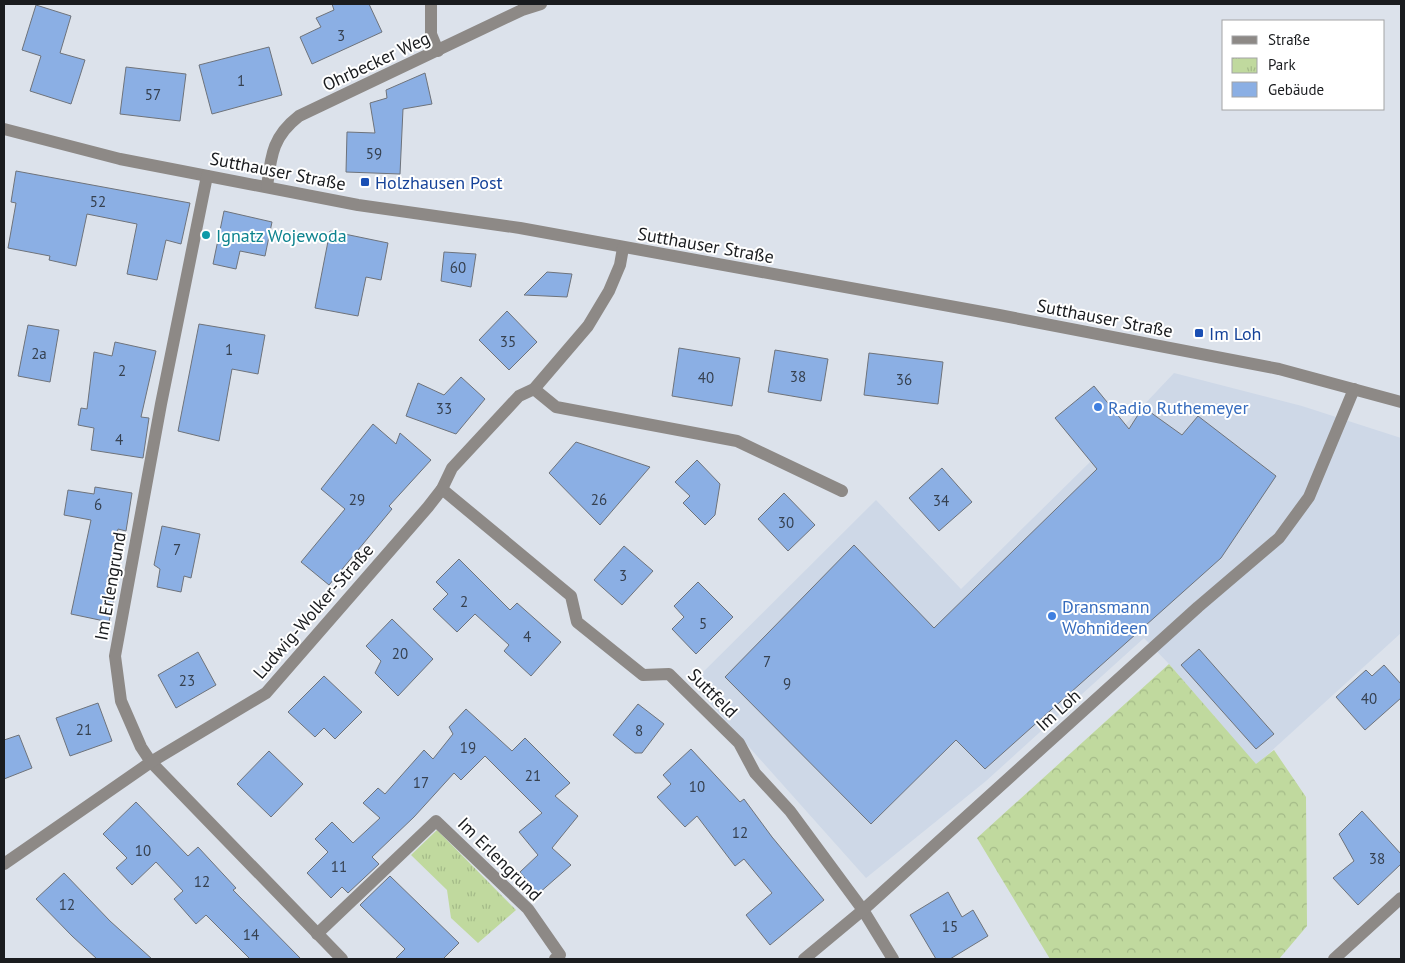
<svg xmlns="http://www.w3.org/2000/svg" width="1405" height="963" viewBox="0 0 1405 963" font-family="'PT Sans',sans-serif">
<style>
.built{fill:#ced8e7}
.forest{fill:url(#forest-crowns)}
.park{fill:url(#park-tufts)}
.building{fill:#8bafe4;stroke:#6e737b}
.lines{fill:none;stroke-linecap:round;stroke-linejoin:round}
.minor{stroke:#8d8986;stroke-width:12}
.transit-dot{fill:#1a4fb4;stroke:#fff;stroke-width:2}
.culture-dot{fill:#0f9aa8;stroke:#fff;stroke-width:2}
.shop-dot{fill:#3f7fe0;stroke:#fff;stroke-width:2}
.labels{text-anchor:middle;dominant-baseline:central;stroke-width:4;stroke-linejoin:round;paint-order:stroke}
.number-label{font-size:15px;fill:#364150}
.street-label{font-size:18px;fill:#1a1c1f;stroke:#fff}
.transit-label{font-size:18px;fill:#164399;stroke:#fff;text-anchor:start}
.culture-label{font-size:18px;fill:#0d838f;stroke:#fff;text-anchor:start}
.shop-label{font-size:18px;fill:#366cbe;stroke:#fff;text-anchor:start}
</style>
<defs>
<pattern id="forest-crowns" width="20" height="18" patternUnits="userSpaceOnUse" patternTransform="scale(1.25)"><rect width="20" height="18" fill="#c0d99e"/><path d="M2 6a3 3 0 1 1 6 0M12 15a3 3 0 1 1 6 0" fill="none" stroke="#a4ba88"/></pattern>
<pattern id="park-tufts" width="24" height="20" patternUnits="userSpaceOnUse" patternTransform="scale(1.25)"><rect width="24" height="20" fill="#c0d99e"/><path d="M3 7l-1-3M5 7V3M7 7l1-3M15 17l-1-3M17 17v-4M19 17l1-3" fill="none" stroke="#a4ba88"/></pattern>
</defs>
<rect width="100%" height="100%" fill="#dce2eb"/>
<!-- built -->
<path class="built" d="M1174,373L1302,406L1401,438V633L1256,765L1169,664L1144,638L986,781L866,878L692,683L876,500L961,589L1089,463Z"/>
<!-- forest -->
<path class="forest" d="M1169,664L1256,764L1274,750L1306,797L1307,926L1279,959H1050L977,838Z"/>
<!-- park -->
<path class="park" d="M437,830L516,910L478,943L451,918L447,890L411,855Z"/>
<!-- building -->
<g class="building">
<path d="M332,4H369L382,32L312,64L300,37L321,27L316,18L334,10Z"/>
<path d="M36,5L71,16L60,53L85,60L71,104L30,91L41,56L22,50Z"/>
<path d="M269,47L282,95L212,114L199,65Z"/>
<path d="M126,67L186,74L180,121L120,114Z"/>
<path d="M425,73L432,104L403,109L400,174L346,172L347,132L375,133L370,103L387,98L386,90Z"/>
<path d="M16,171L190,203L181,244L166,240L157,280L127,274L137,224L87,214L76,266L49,260L50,256L8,248L16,203L11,202Z"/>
<path d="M224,211L272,222L265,256L240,251L236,269L213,264Z"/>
<path d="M330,231L388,243L381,280L366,277L358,316L315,308Z"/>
<path d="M444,252L476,254L471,287L441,281Z"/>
<path d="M547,272L572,274L567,297L524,295Z"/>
<path d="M507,311L537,342L509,370L479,340Z"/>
<path d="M199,324L265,335L258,374L232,369L219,441L178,431Z"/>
<path d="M28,325L59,330L50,382L18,376Z"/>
<path d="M115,342L156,351L141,417L149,418L143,458L91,450L94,428L78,425L81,408L87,409L94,352L112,356Z"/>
<path d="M679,348L740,358L732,406L672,396Z"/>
<path d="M775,350L828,359L821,401L768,392Z"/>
<path d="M869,353L943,362L938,404L864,395Z"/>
<path d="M461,377L485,399L456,434L406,416L418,383L444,395Z"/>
<path d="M1094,386L1129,429L1143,407L1182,435L1198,416L1276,476L1221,558L985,769L956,740L871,824L725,677L854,545L934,628L1097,469L1055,418Z"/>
<path d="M373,424L396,444L400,433L431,460L389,506L392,509L329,585L301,562L345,509L321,489Z"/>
<path d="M576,442L650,467L600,525L549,473Z"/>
<path d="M697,460L720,484L715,515L705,525L683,503L690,496L675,482Z"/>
<path d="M942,468L972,502L939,531L909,498Z"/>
<path d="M95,487L132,493L126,531L118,529L107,582L117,584L109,622L71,614L91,520L64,515L68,490L94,494Z"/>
<path d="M784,493L815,525L788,551L758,519Z"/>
<path d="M162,526L200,534L191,578L184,576L181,592L157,587L160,569L154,565Z"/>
<path d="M624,546L653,571L622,605L594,580Z"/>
<path d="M459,559L510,610L517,603L561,642L531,676L504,651L509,645L475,614L457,632L433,609L448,594L436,582Z"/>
<path d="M698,582L733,617L696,654L672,629L684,617L674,606Z"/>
<path d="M392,619L433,659L398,696L375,673L381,661L366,646Z"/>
<path d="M1199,649L1274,734L1256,749L1181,665Z"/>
<path d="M198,652L216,685L176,708L158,675Z"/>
<path d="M1384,665L1401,684V698L1365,730L1336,697L1366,670L1372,676Z"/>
<path d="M324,676L362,712L335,739L324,728L315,737L288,712Z"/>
<path d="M98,703L112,741L70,756L56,718Z"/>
<path d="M638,704L664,724L642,753H635L613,735Z"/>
<path d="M466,709L512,751L525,738L570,783L555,796L578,816L552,848L571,865L538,894L520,872L538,855L519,832L542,813L485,756L461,780L454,773L414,817L372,857L379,864L348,893L342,887L331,898L307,873L328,852L315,839L332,822L353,843L380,818L363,803L378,788L385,794L424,750L433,759L453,734L449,727Z"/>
<path d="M19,735L32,768L4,779V740Z"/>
<path d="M691,749L740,802L744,799L772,837L824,900L770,945L746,915L772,893L744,859L735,866L697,816L685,827L657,797L671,784L663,775Z"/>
<path d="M269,751L303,784L271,817L237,784Z"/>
<path d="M136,802L188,856L198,847L236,888L233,890L301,959H250L206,915L196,924L174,899L183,891L156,862L132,885L116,868L127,858L103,834Z"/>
<path d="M1362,811L1401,854V864L1358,905L1333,878L1354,861L1339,834Z"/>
<path d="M64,873L110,921L152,959H97L72,936L36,899Z"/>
<path d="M390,876L459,943L443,959H395L405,949L360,905Z"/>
<path d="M948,892L962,917L973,910L988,936L950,959H936L910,915Z"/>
</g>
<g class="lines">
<!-- minor -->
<g class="minor">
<path d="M431,4V34L438,51"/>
<path d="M4,129L120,159L358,205L520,228L999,315L1279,369L1401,402"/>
<path d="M207,176L161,404L115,656L121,701L141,747L151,762L342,959"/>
<path d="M267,187C271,156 272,137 299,116L522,10L541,4"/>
<path d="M534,389L556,407L737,441L842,491"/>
<path d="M442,489L571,596L577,622L643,675L669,674L739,743L755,773L790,811L863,910L893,959"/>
<path d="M4,864L151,762L266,693L428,507L442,489L452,468L519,396L534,389L588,326L609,291L620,265L623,248"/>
<path d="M317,934L436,821L528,909L560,955L555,959"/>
<path d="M804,959L863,910L1198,607L1279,538L1309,497L1354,389"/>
<path d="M1334,959L1401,898"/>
</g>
</g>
<!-- markers -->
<g class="transit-dot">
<rect x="360" y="177" width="10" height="10" rx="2.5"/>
<rect x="1194" y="328" width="10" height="10" rx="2.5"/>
</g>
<circle class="culture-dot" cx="206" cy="235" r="5"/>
<g class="shop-dot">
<circle cx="1098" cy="407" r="5"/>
<circle cx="1052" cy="616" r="5"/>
</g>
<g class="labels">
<!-- number labels -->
<g class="number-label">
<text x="341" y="35">3</text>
<text x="241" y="80">1</text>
<text x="153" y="94">57</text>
<text x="374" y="153">59</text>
<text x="98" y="201">52</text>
<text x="458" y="267">60</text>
<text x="508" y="341">35</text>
<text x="229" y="349">1</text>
<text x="39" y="353">2a</text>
<text x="122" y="370">2</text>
<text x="798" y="376">38</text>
<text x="706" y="377">40</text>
<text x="904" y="379">36</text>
<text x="444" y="408">33</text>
<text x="119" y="439">4</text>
<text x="357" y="499">29</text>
<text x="599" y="499">26</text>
<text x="941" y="500">34</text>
<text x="98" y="504">6</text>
<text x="786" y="522">30</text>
<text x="177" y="549">7</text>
<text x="623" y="575">3</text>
<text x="464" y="601">2</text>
<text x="703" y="623">5</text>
<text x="527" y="636">4</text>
<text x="400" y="653">20</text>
<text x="767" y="661">7</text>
<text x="187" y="680">23</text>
<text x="787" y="683">9</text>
<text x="1369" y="698">40</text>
<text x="84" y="729">21</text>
<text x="639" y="730">8</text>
<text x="468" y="747">19</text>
<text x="533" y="775">21</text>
<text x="421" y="782">17</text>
<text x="697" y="786">10</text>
<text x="740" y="832">12</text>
<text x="143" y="850">10</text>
<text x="1377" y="858">38</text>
<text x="339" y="866">11</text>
<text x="202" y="881">12</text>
<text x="67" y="904">12</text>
<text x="950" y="926">15</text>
<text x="251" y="934">14</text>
</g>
<!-- street labels -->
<g class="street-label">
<text transform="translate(376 61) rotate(-25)">Ohrbecker Weg</text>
<text transform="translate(278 171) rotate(11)">Sutthauser Straße</text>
<text transform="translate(706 245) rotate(10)">Sutthauser Straße</text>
<text transform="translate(1105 318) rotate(11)">Sutthauser Straße</text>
<text transform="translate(110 586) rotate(-80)">Im Erlengrund</text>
<text transform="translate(313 611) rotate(-49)">Ludwig-Wolker-Straße</text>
<text transform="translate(713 693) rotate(45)">Suttfeld</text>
<text transform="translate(1058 710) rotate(-42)">Im Loh</text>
<text transform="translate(500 859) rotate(45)">Im Erlengrund</text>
</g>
<!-- transit labels -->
<g class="transit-label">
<text x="375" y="182">Holzhausen Post</text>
<text x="1209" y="333">Im Loh</text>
</g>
<!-- culture labels -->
<g class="culture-label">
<text x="216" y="235">Ignatz Wojewoda</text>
</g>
<!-- shop labels -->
<g class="shop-label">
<text x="1108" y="407">Radio Ruthemeyer</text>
<text x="1062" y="606">Dransmann<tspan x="1062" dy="21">Wohnideen</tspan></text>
</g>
</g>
<!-- border -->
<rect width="1405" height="963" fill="none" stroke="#1a1c1f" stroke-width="10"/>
<!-- legend -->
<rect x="1222" y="20" width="162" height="90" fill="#ffffff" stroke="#a3a4a5"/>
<rect x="1232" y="36" width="25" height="8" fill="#8d8986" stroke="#a3a4a5"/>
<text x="1268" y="45" font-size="15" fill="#1a1c1f">Straße</text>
<rect x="1232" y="58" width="25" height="15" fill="url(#park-tufts)" stroke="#a3a4a5"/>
<text x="1268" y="70" font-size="15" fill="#1a1c1f">Park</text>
<rect x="1232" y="82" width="25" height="15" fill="#8bafe4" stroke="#a3a4a5"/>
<text x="1268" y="95" font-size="15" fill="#1a1c1f">Gebäude</text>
</svg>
